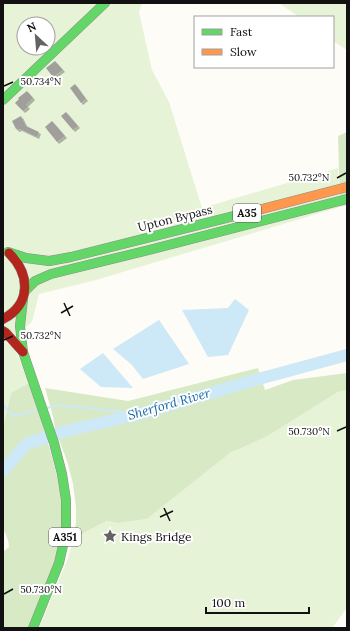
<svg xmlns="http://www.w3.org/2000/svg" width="350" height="631" viewBox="0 0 350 631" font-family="Lora,serif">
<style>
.green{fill:#e7f3d7;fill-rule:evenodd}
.forest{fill:#d8eac5}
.water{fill:#cde8f7}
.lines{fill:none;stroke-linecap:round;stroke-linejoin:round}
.stream{stroke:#cde8f7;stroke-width:2}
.river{stroke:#cde8f7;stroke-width:12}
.building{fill:#a19f9c;filter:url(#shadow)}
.fast-casing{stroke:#8e8d8b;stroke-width:10}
.slow-casing{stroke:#8e8d8b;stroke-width:10}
.jam-casing{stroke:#8e8d8b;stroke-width:10}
.fast{stroke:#63d668;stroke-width:9}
.slow{stroke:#ff974d;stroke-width:9}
.jam{stroke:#b3261e;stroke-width:9}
.ticks{fill:none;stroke:#111;stroke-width:1.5}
.labels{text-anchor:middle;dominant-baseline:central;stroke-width:4;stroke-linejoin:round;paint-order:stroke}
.shield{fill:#fff;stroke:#585858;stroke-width:1}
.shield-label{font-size:11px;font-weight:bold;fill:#111}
.street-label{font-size:12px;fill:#111;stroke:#fff}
.poi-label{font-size:12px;fill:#111;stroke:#fff;text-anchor:start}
.water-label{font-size:13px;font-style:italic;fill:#1768a6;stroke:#fff}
.ticks-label{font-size:10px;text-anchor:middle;fill:#111;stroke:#fff;stroke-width:4;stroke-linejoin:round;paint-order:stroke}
</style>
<defs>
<filter id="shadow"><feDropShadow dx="2" dy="2" stdDeviation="0" flood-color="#0004"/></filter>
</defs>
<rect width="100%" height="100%" fill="#fdfcf7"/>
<!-- green -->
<g class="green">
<path d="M3,3H142L139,12L152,70L169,102L202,208L338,168L340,207L96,280L39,294L32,322L6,343L14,347L29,383L11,393L3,428ZM24,24H48V48H24Z"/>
<path d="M279,3H347V50L333,41V17H299Z"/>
<path d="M347,390V608L332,628H39L68,558L73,540L89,530L107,521L118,523L147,519L230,453L266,437L338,392Z"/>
</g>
<!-- forest -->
<g class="forest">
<path d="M347,132V205L340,207L338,136Z"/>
<path d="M258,368L265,390L293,380L347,373V390L338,392L266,437L230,453L147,519L118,523L107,521L89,530L73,540L76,522V507L73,484L68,464L55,428L53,416L45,388L128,401Z"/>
<path d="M29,383L36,400L61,490L62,529L56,561L28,628H3V552L9,547C9,541 6,534 3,529V428L11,393Z"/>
</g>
<!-- water -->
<g class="water">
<path d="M235,299L249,310L228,355L208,357L182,310L228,308Z"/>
<path d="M159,320L189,364L143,379L132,365L113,349Z"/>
<path d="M103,353L133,388L101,387L80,369Z"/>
</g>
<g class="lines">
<!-- stream -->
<g class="stream">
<path d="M3,405L13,416L39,410"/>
<path d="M47,408L59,405L123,412L136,415"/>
</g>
<!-- river -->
<path class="river" d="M3,471L26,444L66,431L136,415L255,380L347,355"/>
</g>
<!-- building -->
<g class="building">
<path d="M55,61L63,70L53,77L46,68Z"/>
<path d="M75,84L86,99L81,103L70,88Z"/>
<path d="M27,91L33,98L26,105L28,107L23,111L15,103L19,99L18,98Z"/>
<path d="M66,112L78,126L73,130L61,116Z"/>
<path d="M21,116L26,126L39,132L37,137L20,129L17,130L16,128V129L12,121Z"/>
<path d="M52,121L65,136L57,142L45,127Z"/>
</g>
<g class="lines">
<defs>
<g id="fast">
<path d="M3,100L105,3"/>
<path d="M8,252L26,258L49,261L71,257L262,209"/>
<path d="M24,292L35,281L51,274L149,250L347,199"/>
<path d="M23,299L20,326L23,352L54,443L62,474L66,500V532L59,563L33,628"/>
</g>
<path id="slow" d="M262,209L347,187"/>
<g id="jam">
<path d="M3,319C32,304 30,274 9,253"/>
<path d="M3,331L6,333L23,352"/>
</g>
</defs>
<!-- fast casing -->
<use href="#fast" class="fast-casing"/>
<!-- slow casing -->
<use href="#slow" class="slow-casing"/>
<!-- jam casing -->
<use href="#jam" class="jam-casing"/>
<!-- fast -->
<use href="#fast" class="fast"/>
<!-- slow -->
<use href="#slow" class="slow"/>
<!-- jam -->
<use href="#jam" class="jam"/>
</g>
<!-- ticks -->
<path class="ticks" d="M4,86L13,82M337,178L346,173M64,303L70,316M61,313L73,306M4,340L13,336M337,431L346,427M164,508L170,521M160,517L173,511M4,594L13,589"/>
<!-- icons -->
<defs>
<symbol id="sight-bare" viewBox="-9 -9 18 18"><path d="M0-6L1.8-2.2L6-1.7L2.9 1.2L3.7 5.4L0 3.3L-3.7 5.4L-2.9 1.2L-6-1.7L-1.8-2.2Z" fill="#646362" stroke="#fff" stroke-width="2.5" paint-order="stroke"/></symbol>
</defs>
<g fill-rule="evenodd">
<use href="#sight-bare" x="100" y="526" width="20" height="20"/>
</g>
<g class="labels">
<!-- shield labels -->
<g class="shield">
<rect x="233" y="204" width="28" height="18" rx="3"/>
<rect x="49" y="528" width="32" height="18" rx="3"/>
</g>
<g class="shield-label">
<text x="247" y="213">A35</text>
<text x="65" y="537">A351</text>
</g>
<!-- street labels -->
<g class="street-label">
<text transform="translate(175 218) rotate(-14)">Upton Bypass</text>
</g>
<!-- poi labels -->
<g class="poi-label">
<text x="121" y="536">Kings Bridge</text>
</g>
<!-- water labels -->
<g class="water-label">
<text transform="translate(169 404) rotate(-16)">Sherford River</text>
</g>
</g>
<g class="ticks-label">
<text x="41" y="85">50.734°N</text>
<text x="309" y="181">50.732°N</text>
<text x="41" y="339">50.732°N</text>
<text x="309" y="435">50.730°N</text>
<text x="41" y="593">50.730°N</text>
</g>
<!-- border -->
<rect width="350" height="631" fill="none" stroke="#111111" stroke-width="8"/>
<!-- legend -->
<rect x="194" y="16" width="140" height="52" fill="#ffffff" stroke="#a0a0a0"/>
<rect x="202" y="29" width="20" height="6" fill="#63d668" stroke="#a0a0a0"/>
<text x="230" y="36" font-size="12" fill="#111111">Fast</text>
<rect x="202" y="49" width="20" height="6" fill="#ff974d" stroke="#a0a0a0"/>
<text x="230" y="56" font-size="12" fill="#111111">Slow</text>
<!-- north arrow -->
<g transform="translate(36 36) rotate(334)"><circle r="19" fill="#ffffff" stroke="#a0a0a0"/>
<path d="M0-3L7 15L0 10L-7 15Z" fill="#646362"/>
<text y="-6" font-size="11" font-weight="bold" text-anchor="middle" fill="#111111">N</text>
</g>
<!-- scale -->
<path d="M206 607v6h103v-6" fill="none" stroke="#111111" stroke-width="2"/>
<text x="212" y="607" font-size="12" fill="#111111" stroke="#ffffff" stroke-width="3" paint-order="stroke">100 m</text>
</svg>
